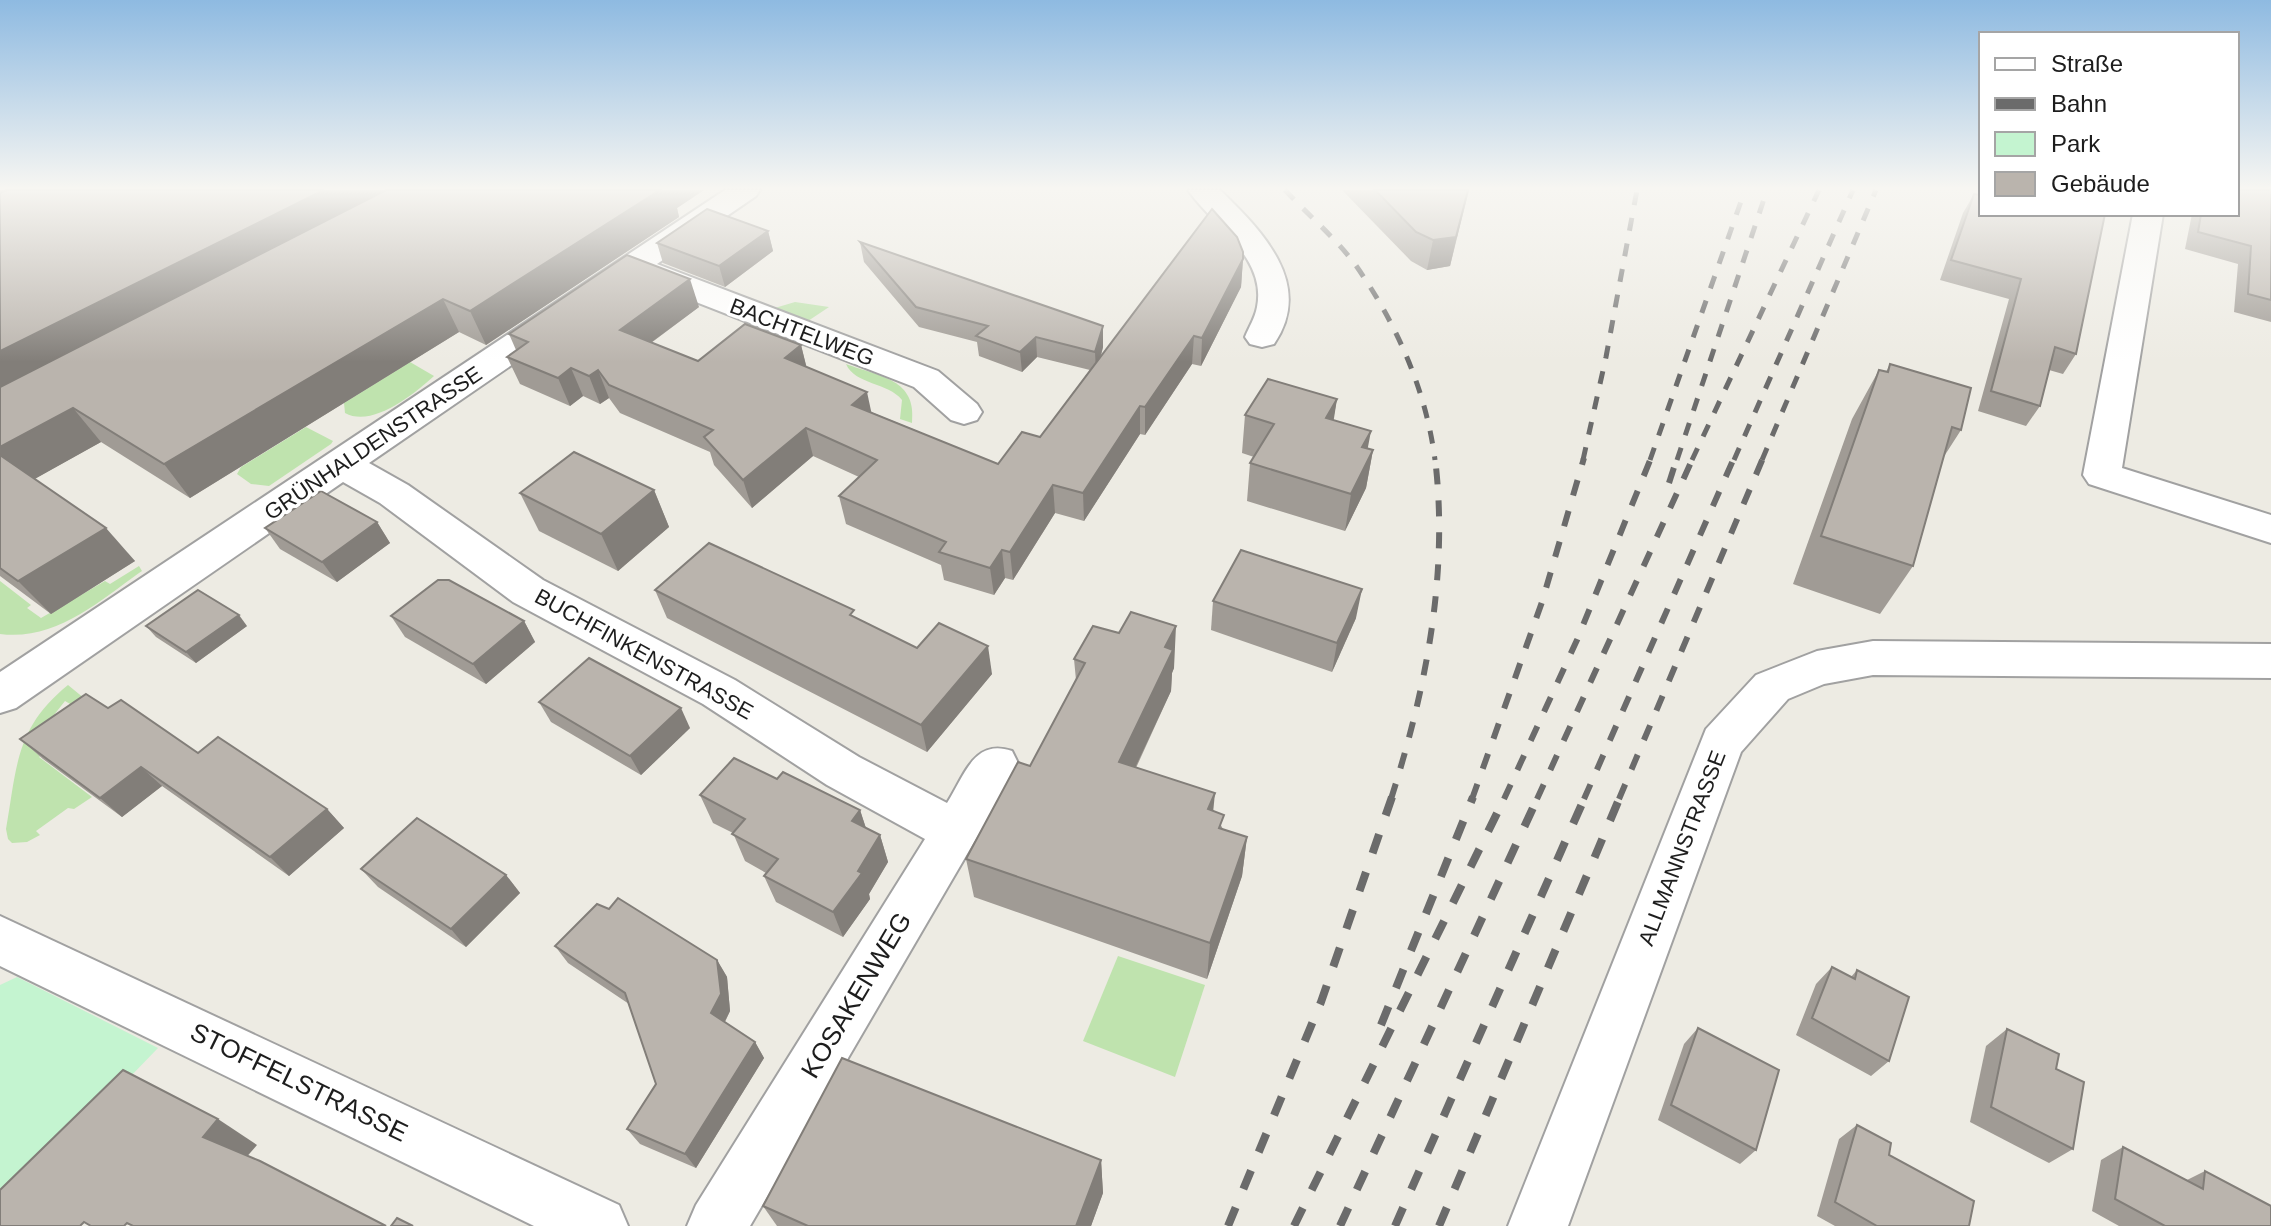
<svg xmlns="http://www.w3.org/2000/svg" width="2271" height="1226" viewBox="0 0 2271 1226" font-family="Arial,sans-serif">
<style>
.grass{fill:#bfe3ae}
.park{fill:#c4f4d0}
.lines{fill:none;stroke-linecap:round;stroke-linejoin:round}
.minor-casing{stroke:#a1a1a1;stroke-width:4}
.minor{fill:#fff;fill-rule:evenodd}
.rail-far2{stroke:#6b6b6b;stroke-width:5;stroke-dasharray:13 13;stroke-linecap:butt}
.rail-far1{stroke:#6b6b6b;stroke-width:6;stroke-dasharray:16 16;stroke-linecap:butt}
.rail{stroke:#6b6b6b;stroke-width:8;stroke-dasharray:20 20;stroke-linecap:butt}
.wall{fill:#a09b95}
.shaded-wall{fill:#827e79}
.building{fill:#bab4ad;stroke:#827e79;stroke-width:2}
.labels{text-anchor:middle;dominant-baseline:central;stroke-width:7;stroke-linejoin:round;paint-order:stroke}
.street-label{font-size:22px;fill:#1d1d1d;stroke:#fff}
.near-street-label{font-size:26px;fill:#1d1d1d;stroke:#fff}
</style>
<rect width="100%" height="100%" fill="#edebe3"/>
<!-- grass -->
<g class="grass">
<path d="M795,302L829,307L805,323L768,310Z"/>
<path d="M410,362L434,376C413,395 372,428 345,413L344,403Z"/>
<path d="M846,364C881,377 917,379 912,423L900,419L902,400C888,382 855,385 846,364Z"/>
<path d="M306,427L333,441L331,444L269,486L251,484L237,474L241,467Z"/>
<path d="M139,566L142,571L139,573C97,603 55,641 0,634V581L31,605L27,608L41,618L105,581L110,584Z"/>
<path d="M68,685L96,708L87,714L65,701L42,730L44,753L39,757L92,797L74,809L68,808L36,831L40,835L27,842L12,843L8,839L6,829C17,767 15,728 68,685Z"/>
<path d="M1118,956L1205,985L1175,1077L1083,1041Z"/>
</g>
<!-- park -->
<path class="park" d="M17,977L158,1048L0,1211V985Z"/>
<g class="lines">
<defs>
<g id="minor">
<path d="M725,190H760L756,196L657,264L938,371L977,404L982,412L977,420L964,424L951,420L914,387L637,279L369,463L408,485L543,580L735,680L859,757L947,803C965,775 974,738 1012,751L1019,765L750,1226H687L696,1205L925,839L827,785L703,704L513,602L380,503L343,482L16,708L0,713V672Z"/>
<path d="M1188,190H1220C1262,231 1315,284 1274,344L1262,347L1250,344L1245,337C1249,327 1255,318 1257,307C1267,257 1212,225 1188,190Z"/>
<path d="M2133,214H2163L2122,468L2271,515V543L2089,484L2083,475Z"/>
<path d="M1873,641L2271,644V678L1873,675L1824,684L1788,699L1741,752L1568,1226H1508L1706,729L1756,675L1817,651Z"/>
<path d="M0,916L619,1205L628,1226H534L0,966Z"/>
</g>
</defs>
<!-- minor casing -->
<use href="#minor" class="minor-casing"/>
<!-- minor -->
<use href="#minor" class="minor"/>
<!-- rail-far2 -->
<g class="rail-far2">
<path d="M1285,190C1308,215 1337,239 1357,267C1397,325 1426,390 1435,460"/>
<path d="M1583,460L1606,357L1637,190"/>
<path d="M1650,460L1745,190"/>
<path d="M1677,460L1767,190"/>
<path d="M1692,460L1819,190"/>
<path d="M1734,460L1853,190"/>
<path d="M1762,460L1876,190"/>
</g>
<!-- rail-far1 -->
<g class="rail-far1">
<path d="M1669,483L1677,458"/>
<path d="M1391,799C1426,689 1449,574 1435,458"/>
<path d="M1472,799L1542,602L1584,458"/>
<path d="M1504,799L1577,640L1651,458"/>
<path d="M1537,799L1693,458"/>
<path d="M1584,799L1734,458"/>
<path d="M1619,799L1763,458"/>
</g>
<!-- rail -->
<g class="rail">
<path d="M1381,1025L1473,797"/>
<path d="M1228,1226L1321,1002L1392,797"/>
<path d="M1294,1226L1505,797"/>
<path d="M1340,1226L1538,797"/>
<path d="M1395,1226L1585,797"/>
<path d="M1439,1226L1620,797"/>
</g>
</g>
<!-- wall -->
<g class="wall">
<path d="M0,190H704L677,208L679,217L486,345L459,332L190,498L101,442L34,479L135,561L51,614L0,576Z"/>
<path d="M1342,190H1469L1450,266L1427,270L1411,261Z"/>
<path d="M2271,190V322L2234,312L2238,264L2185,249L2192,214H2237Z"/>
<path d="M1974,194L2076,354L2063,374L2049,370L2040,406L2026,426L1978,411L2009,299L1940,280L1963,213Z"/>
<path d="M768,231L773,251L725,287L663,263L657,243Z"/>
<path d="M860,242L1103,347L1101,356L1243,259L1241,287L1201,366L1192,364L1145,435L1140,434L1084,521L1055,513L1013,580L1005,578L994,595L944,580L941,565L846,524L839,496L859,477L813,456L752,508L714,465L710,452L620,413L609,398L600,404L583,396L570,406L520,384L507,357L516,350L509,334L699,307L651,343L698,361L801,345L806,366L871,412L998,464L1040,437L1090,370L1037,357L1022,372L979,356L977,342L919,327L864,262Z"/>
<path d="M1890,364L1961,430L1943,458L1913,566L1880,614L1793,584L1852,419L1879,370L1886,372Z"/>
<path d="M1337,399L1333,420L1368,449L1373,450L1366,488L1345,531L1247,501L1250,463L1254,457L1242,453L1245,415Z"/>
<path d="M654,490L669,527L618,571L539,531L520,493Z"/>
<path d="M377,522L390,543L337,582L280,549L265,528Z"/>
<path d="M655,590L856,618L917,648L992,674L927,752L667,618Z"/>
<path d="M1213,601L1356,618L1332,672L1211,630Z"/>
<path d="M391,616L524,621L535,642L486,684L405,637Z"/>
<path d="M146,626H247L196,663L156,637Z"/>
<path d="M1074,659L1174,668L1172,673L1171,691L1136,768L1213,811L1223,829L1247,837L1242,876L1207,979L974,897L966,859L1030,766L1076,680Z"/>
<path d="M539,702L690,728L641,775L551,722Z"/>
<path d="M108,708L198,753L327,809L344,828L289,876L162,786L122,817L43,759L20,739Z"/>
<path d="M777,779L860,810L866,828L880,835L888,862L869,894L870,899L843,937L776,902L764,876L766,873L745,861L733,833L713,823L700,795Z"/>
<path d="M361,869L506,875L520,893L466,947L378,887Z"/>
<path d="M555,946L717,960L727,977L730,1011L725,1022L755,1042L764,1058L696,1168L640,1144L627,1129L656,1084L629,1004L568,963Z"/>
<path d="M1832,967L1851,977L1857,970L1889,1061L1871,1076L1796,1035L1816,984Z"/>
<path d="M1698,1028L1756,1150L1740,1164L1658,1120L1684,1044Z"/>
<path d="M2007,1029L2056,1069L2073,1149L2049,1163L1970,1122L1986,1046Z"/>
<path d="M1857,1125L1889,1155L1969,1226H1835L1817,1216L1839,1139Z"/>
<path d="M2123,1147L2187,1180L2205,1171L2271,1226H2119L2092,1211L2101,1160Z"/>
<path d="M1101,1160L1103,1193L1091,1226H777L763,1206Z"/>
</g>
<!-- shaded-wall -->
<g class="shaded-wall">
<path d="M324,190H405L0,400V351Z"/>
<path d="M660,190H704L677,208L679,217L486,345L470,311Z"/>
<path d="M1468,190L1450,266L1427,270L1433,240Z"/>
<path d="M768,231L773,251L725,287L719,266Z"/>
<path d="M1243,259L1241,287L1201,366L1202,338Z"/>
<path d="M690,279L699,307L630,358L620,330Z"/>
<path d="M443,299L459,332L190,498L164,464Z"/>
<path d="M1103,326V347L1096,372L1095,352Z"/>
<path d="M1194,336L1192,364L1145,435V407Z"/>
<path d="M1036,337L1037,357L1022,372L1020,352Z"/>
<path d="M801,345L808,373L785,358Z"/>
<path d="M571,368L583,396L570,406L558,378Z"/>
<path d="M598,370L609,398L600,404L589,376Z"/>
<path d="M867,392L873,420L852,405Z"/>
<path d="M1337,399L1331,437L1326,418Z"/>
<path d="M1140,406V434L1084,521L1083,493Z"/>
<path d="M73,408L101,442L24,485L0,458V447Z"/>
<path d="M806,428L813,456L752,508L743,480Z"/>
<path d="M1371,431L1364,468L1373,450L1366,488L1345,531L1351,494L1362,447Z"/>
<path d="M1053,485L1055,513L1013,580L1010,552Z"/>
<path d="M654,490L669,527L618,571L601,534Z"/>
<path d="M377,522L390,543L337,582L322,562Z"/>
<path d="M106,528L135,561L51,614L18,581Z"/>
<path d="M1002,550L1005,578L994,595L990,568Z"/>
<path d="M1362,589L1356,618L1332,672L1337,643Z"/>
<path d="M239,615L247,626L196,663L186,652Z"/>
<path d="M524,621L535,642L486,684L473,664Z"/>
<path d="M1176,626L1174,668L1172,673L1171,691L1119,802V762L1165,647Z"/>
<path d="M988,646L992,674L927,752L921,725Z"/>
<path d="M681,708L690,728L641,775L630,756Z"/>
<path d="M141,767L162,786L122,817L100,798Z"/>
<path d="M1215,793L1211,833L1208,809Z"/>
<path d="M327,809L344,828L289,876L270,857Z"/>
<path d="M860,810L869,838L852,821Z"/>
<path d="M880,835L888,862L869,894L870,899L843,937L833,912Z"/>
<path d="M1247,837L1242,876L1207,979L1210,943Z"/>
<path d="M506,875L520,893L466,947L451,929Z"/>
<path d="M717,960L727,977L730,1011L721,1029L711,1013Z"/>
<path d="M755,1042L764,1058L696,1168L685,1154Z"/>
<path d="M218,1119L257,1145L243,1161L203,1137Z"/>
<path d="M1101,1160L1103,1193L1091,1226H1076Z"/>
</g>
<!-- building -->
<g class="building">
<path d="M7,190H324L0,351V193Z"/>
<path d="M386,190H660L470,311L443,299L164,464L73,408L0,447V387Z"/>
<path d="M1375,190H1468L1456,237L1433,240L1416,232Z"/>
<path d="M2237,190H2271V300L2248,294L2251,246L2198,232L2201,214H2237Z"/>
<path d="M1974,194L1981,195V214H2105L2076,354L2055,347L2040,406L1991,391L2021,279L1951,260Z"/>
<path d="M707,209L768,231L719,266L657,243Z"/>
<path d="M1212,209L1237,237L1243,252V259L1202,338L1194,336L1145,407L1140,406L1083,493L1053,485L1010,552L1002,550L990,568L939,552L946,542L839,496L877,460L806,428L743,480L704,437L713,430L609,385L598,370L589,376L571,368L558,378L507,357L528,342L509,334L627,255L690,279L620,330L698,361L745,324L801,345L785,358L867,392L852,405L998,464L1022,432L1040,437Z"/>
<path d="M860,242L1103,326L1095,352L1036,337L1020,352L976,336L988,326L916,307Z"/>
<path d="M1890,364L1971,388L1961,430L1952,427L1913,566L1821,536L1879,370L1888,372Z"/>
<path d="M1268,379L1337,399L1326,418L1371,431L1362,447L1373,450L1351,494L1250,463L1274,424L1245,415Z"/>
<path d="M574,452L654,490L601,534L520,493Z"/>
<path d="M0,455L106,528L18,581L0,568Z"/>
<path d="M321,491L377,522L322,562L265,528Z"/>
<path d="M709,543L854,610L850,615L917,648L939,623L988,646L921,725L655,590Z"/>
<path d="M1241,550L1362,589L1337,643L1213,601Z"/>
<path d="M438,580H449L524,621L473,664L391,616Z"/>
<path d="M198,590L239,615L186,652L146,626Z"/>
<path d="M1131,612L1176,626L1165,647L1173,650L1119,762L1215,793L1208,809L1224,815L1219,828L1247,837L1210,943L966,859L1018,762L1030,766L1085,663L1074,659L1093,626L1119,633Z"/>
<path d="M589,658L681,708L630,756L539,702Z"/>
<path d="M86,694L108,708L121,700L198,753L218,737L327,809L270,857L141,767L100,798L20,739Z"/>
<path d="M734,758L777,779L783,772L860,810L852,821L880,835L858,871L862,873L833,912L764,876L778,859L732,834L745,819L700,795Z"/>
<path d="M417,818L506,875L451,929L361,869Z"/>
<path d="M618,898L717,960L721,994L711,1013L755,1042L685,1154L627,1129L656,1084L625,993L555,946L597,904L609,909Z"/>
<path d="M1832,967L1855,979L1857,970L1909,997L1889,1061L1812,1018Z"/>
<path d="M1698,1028L1779,1070L1756,1150L1671,1105Z"/>
<path d="M2007,1029L2059,1054L2056,1069L2084,1082L2073,1149L1991,1107Z"/>
<path d="M842,1058L1101,1160L1076,1226H808L763,1206Z"/>
<path d="M123,1070L218,1119L203,1137L260,1161L386,1226H133L127,1223L124,1226H91L84,1222L80,1226H0V1190Z"/>
<path d="M1857,1125L1891,1143L1889,1155L1974,1201L1969,1226H1877L1835,1202Z"/>
<path d="M2123,1147L2203,1189L2205,1171L2271,1206V1226H2165L2115,1199Z"/>
<path d="M397,1218L413,1226H391Z"/>
</g>
<!-- sky -->
<linearGradient id="sky" x2="0" y2="1"><stop stop-color="#8ebae1"/><stop offset="0.52" stop-color="#f7f6f2"/><stop offset="1" stop-color="#f7f6f2" stop-opacity="0"/></linearGradient>
<rect width="2271" height="362" fill="url(#sky)"/>
<g class="labels">
<!-- street labels -->
<g class="street-label">
<text transform="translate(802 332) rotate(21)">BACHTELWEG</text>
<text transform="translate(373 443) rotate(-34)">GRÜNHALDENSTRASSE</text>
<text transform="translate(644 654) rotate(29)">BUCHFINKENSTRASSE</text>
<text transform="translate(1682 848) rotate(-69)">ALLMANNSTRASSE</text>
</g>
<!-- near-street labels -->
<g class="near-street-label">
<text transform="translate(856 995) rotate(-59)">KOSAKENWEG</text>
<text transform="translate(299 1082) rotate(26)">STOFFELSTRASSE</text>
</g>
</g>
<!-- legend -->
<rect x="1979" y="32" width="260" height="184" fill="#ffffff" stroke="#a5a5a5" stroke-width="2"/>
<rect x="1995" y="58" width="40" height="12" fill="#ffffff" stroke="#a5a5a5" stroke-width="2"/>
<text x="2051" y="72" font-size="24" fill="#1d1d1d">Straße</text>
<rect x="1995" y="98" width="40" height="12" fill="#6b6b6b" stroke="#a5a5a5" stroke-width="2"/>
<text x="2051" y="112" font-size="24" fill="#1d1d1d">Bahn</text>
<rect x="1995" y="132" width="40" height="24" fill="#c4f4d0" stroke="#a5a5a5" stroke-width="2"/>
<text x="2051" y="152" font-size="24" fill="#1d1d1d">Park</text>
<rect x="1995" y="172" width="40" height="24" fill="#bab4ad" stroke="#a5a5a5" stroke-width="2"/>
<text x="2051" y="192" font-size="24" fill="#1d1d1d">Gebäude</text>
</svg>
